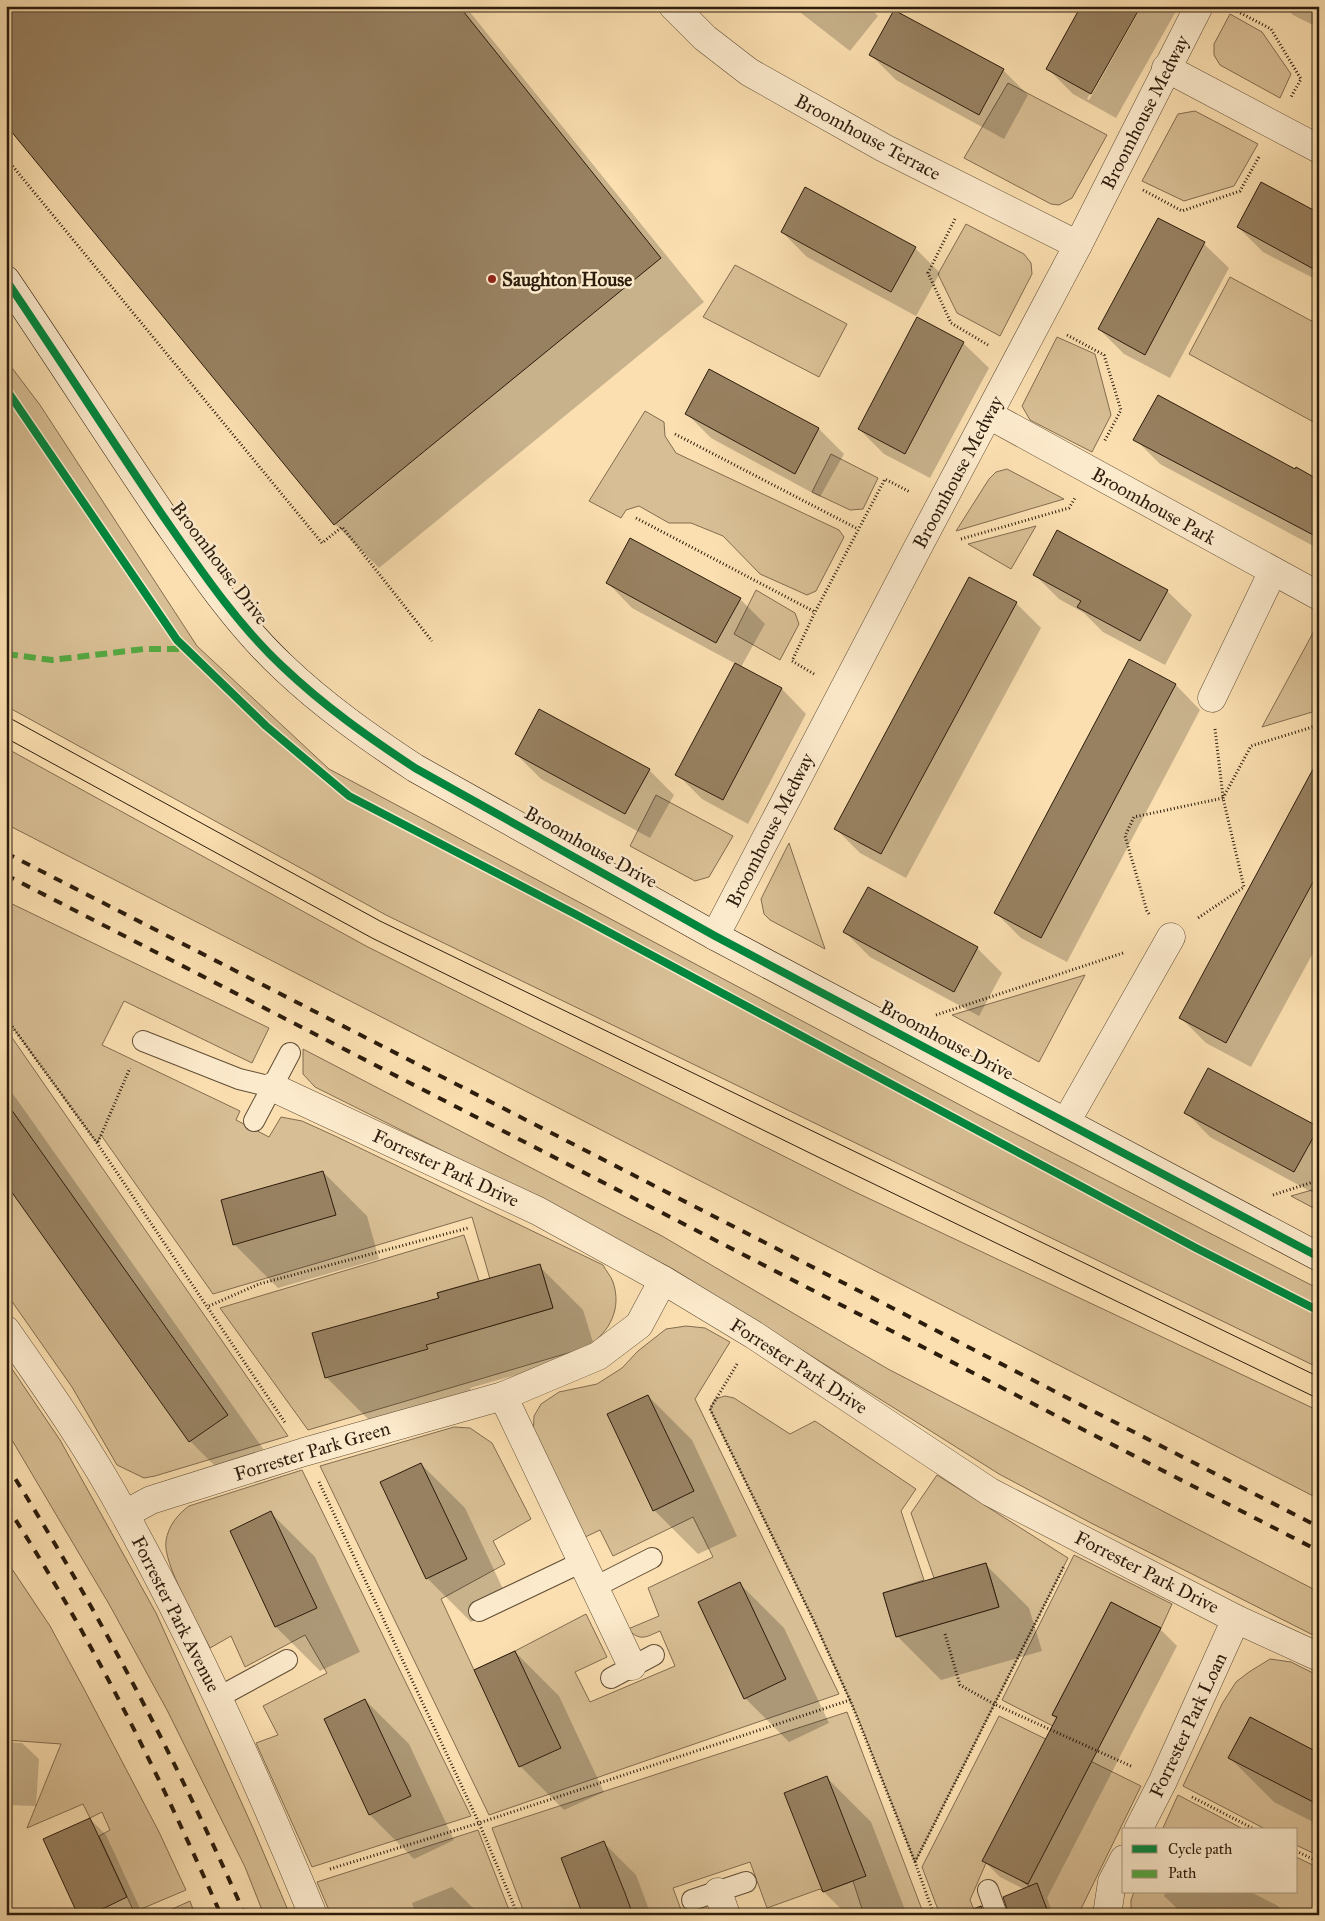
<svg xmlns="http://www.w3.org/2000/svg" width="1325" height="1921" viewBox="0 0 1325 1921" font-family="'IM FELL Great Primer',serif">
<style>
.green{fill:#d8be94;stroke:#826d50}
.shadow{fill:#0003}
.building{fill:#988161;stroke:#2c1c0c}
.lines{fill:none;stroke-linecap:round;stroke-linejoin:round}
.lane-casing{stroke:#604d35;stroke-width:22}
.street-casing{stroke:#604d35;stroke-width:29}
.secondary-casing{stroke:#2c1c0c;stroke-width:29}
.path{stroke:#2c1c0c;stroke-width:3;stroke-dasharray:1 2.5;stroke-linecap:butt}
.lane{stroke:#fceacc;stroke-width:20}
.street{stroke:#fceacc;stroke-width:28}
.secondary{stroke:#fceacc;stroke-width:28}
.tram{stroke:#2c1c0c;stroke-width:1}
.rail{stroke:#2c1c0c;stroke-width:4;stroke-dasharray:9 9;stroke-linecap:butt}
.quiet{stroke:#54a941;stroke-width:6;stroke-dasharray:12 6;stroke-linecap:butt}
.cycleway-casing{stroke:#fceacc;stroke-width:11}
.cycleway{stroke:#00873e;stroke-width:8}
.poi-dot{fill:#8f2418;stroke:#fceacc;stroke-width:2}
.labels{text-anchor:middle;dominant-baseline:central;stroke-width:5;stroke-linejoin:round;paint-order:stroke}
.street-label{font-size:19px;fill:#2c1c0c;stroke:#fceacc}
.poi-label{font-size:19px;font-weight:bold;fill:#2c1c0c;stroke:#fceacc;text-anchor:start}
</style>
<rect width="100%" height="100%" fill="#fbdfb0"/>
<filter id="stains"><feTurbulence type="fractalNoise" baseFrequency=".004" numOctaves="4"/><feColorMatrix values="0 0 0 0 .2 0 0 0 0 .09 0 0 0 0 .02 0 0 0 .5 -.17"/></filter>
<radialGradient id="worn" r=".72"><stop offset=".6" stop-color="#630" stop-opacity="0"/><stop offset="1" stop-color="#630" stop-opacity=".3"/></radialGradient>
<!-- green -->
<g class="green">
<path d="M1230,14L1262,32L1291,74L1280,98L1220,65L1214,55V44Z"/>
<path d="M1008,83L1107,135L1072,198L1059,205L1051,204L964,158Z"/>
<path d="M1195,111L1258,144L1234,186L1184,201L1142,181L1178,114Z"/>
<path d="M966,224L1024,254L1031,263L1032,274L1000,336L957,313L938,274Z"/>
<path d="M735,265L847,324L819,377L703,317Z"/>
<path d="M1230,277L1319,325V425L1189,354Z"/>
<path d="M1057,337L1095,354L1111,415L1092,452L1030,420L1022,406Z"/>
<path d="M6,360L40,405L197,646L329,769L977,1114L1319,1289V1368L386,915L6,706Z"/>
<path d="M645,411L664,422L665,436L676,453L839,530L844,537L816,591L807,595L760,574L723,536L691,523H669L639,506L626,510L621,518L589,501Z"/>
<path d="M831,454L878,478L863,509L850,510L812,492Z"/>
<path d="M1007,469L1064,499L956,531L989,479L996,472Z"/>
<path d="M1036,526L1011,569L968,544Z"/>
<path d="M756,590L795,613L799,624L780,660L734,634Z"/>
<path d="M1314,631L1319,633V710L1262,727Z"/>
<path d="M6,748L366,946L853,1191L1319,1411V1499L6,824Z"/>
<path d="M656,795L733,836L709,877L695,881L630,846Z"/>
<path d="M789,843L825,949L770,920L764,914L761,899Z"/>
<path d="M6,901L269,1028L252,1063L124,1001L102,1045L240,1111L236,1120L269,1137L281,1117L302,1121L335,1136L603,1265C606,1271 611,1276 613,1282C622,1308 610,1332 588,1346C579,1351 567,1353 558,1356L308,1430L220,1308L464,1235L479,1281L437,1293L450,1338L553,1308L540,1265L490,1279L472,1217L213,1294L101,1135L97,1143L6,1018Z"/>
<path d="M1085,975L1039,1062L952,1015Z"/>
<path d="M6,1029L288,1436L155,1476L144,1478L117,1465L72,1387L6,1293Z"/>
<path d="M303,1049L662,1236L888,1369L1319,1592V1638L1091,1523L999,1474L673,1269L545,1202L315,1087L303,1074Z"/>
<path d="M1319,1188V1211L1291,1196Z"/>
<path d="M686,1326L705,1328L730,1342L695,1399L839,1694L489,1815L320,1466L454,1427L470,1428L492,1443L531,1519L493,1541L505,1564L441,1599L474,1670L515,1651L586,1614L607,1657L575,1672L590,1702L675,1666L660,1631C646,1637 640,1642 628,1629L659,1616L648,1588L713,1557L693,1517L613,1556L600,1530L581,1539L533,1438L534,1416L541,1404L559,1392L597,1384L622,1368L638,1351L666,1329Z"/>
<path d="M6,1360L60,1440L156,1613L253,1828L290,1915H264L245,1867L167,1710L109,1604L6,1430Z"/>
<path d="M725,1396L734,1398L790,1434L815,1421L916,1489L901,1511L924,1580L883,1593L896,1637L999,1607L986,1563L934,1578L911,1513L937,1475L1068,1558L915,1862L858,1718L814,1621L710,1409L715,1399Z"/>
<path d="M302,1470L471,1816L312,1867L256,1743L278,1735L263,1706L327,1673L305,1635L245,1667L231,1636L210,1648C199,1626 162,1562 166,1541C168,1526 178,1514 189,1506Z"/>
<path d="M1074,1555L1172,1604L1161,1628L1111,1602L1052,1715L1092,1736L1088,1744L1002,1700Z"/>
<path d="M6,1560L50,1626L83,1687L159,1832L186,1890L134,1912L99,1836L110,1830L102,1812L90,1818L83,1804L27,1828L61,1744L6,1740Z"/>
<path d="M1270,1659L1291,1662L1319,1676V1856L1296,1845V1830H1267L1183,1786L1222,1704L1236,1682L1249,1672Z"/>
<path d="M847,1712L924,1915H864L853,1881L823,1892L820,1889L767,1908L750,1862L673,1888L683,1915H525L492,1828Z"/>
<path d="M999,1716L1141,1786L1078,1915H1049C1042,1885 1010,1875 986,1863L970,1900L976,1915H940L922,1867Z"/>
<path d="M1178,1795L1245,1830H1162Z"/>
<path d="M478,1830L511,1915H331L317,1882Z"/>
<path d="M1296,1857L1319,1868V1915H1131V1900L1134,1892H1296Z"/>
<path d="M190,1901L195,1915H159Z"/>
</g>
<!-- shadow -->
<g class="shadow">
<path d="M6,6H465L704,302L379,568L335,524Z"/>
<path d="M792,6H868L878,16L850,51Z"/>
<path d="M1139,6L1087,99L1089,100L1142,6H1171L1176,11L1116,118L1073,94L1048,69Z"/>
<path d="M1284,6H1319V28L1293,15Z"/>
<path d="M871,55L1003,70L1028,95L1004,139L896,80Z"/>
<path d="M1319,214V281L1263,252L1238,227Z"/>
<path d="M782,232L915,248L940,273L916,316L807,257Z"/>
<path d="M1204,244L1229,268L1170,378L1124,354L1099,329Z"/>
<path d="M918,319L964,344L989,368L930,478L884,454L859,429Z"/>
<path d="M710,370L819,429L844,454L820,497L711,438L686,413Z"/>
<path d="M1135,439L1295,470L1319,481V549L1160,464Z"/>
<path d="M1035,575L1167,591L1192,615L1165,665L1103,632L1084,613L1059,599Z"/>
<path d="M608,583L740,599L765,624L741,667L782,689L806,714L748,824L702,799L677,774L736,664L632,608Z"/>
<path d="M1016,603L1041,628L906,878L860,853L835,828Z"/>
<path d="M1130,661L1176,685L1200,710L1067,962L1021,938L996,913Z"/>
<path d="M516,754L649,770L674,795L650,838L541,779Z"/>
<path d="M1319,769V942L1251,1067L1206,1043L1181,1018Z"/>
<path d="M845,932L977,948L1002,973L979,1016L870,957Z"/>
<path d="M6,1084L271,1460L234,1485L190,1441L6,1180Z"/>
<path d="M1186,1112L1318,1128L1319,1196L1210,1137Z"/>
<path d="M323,1172L367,1216L379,1259L278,1288L234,1244Z"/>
<path d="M539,1266L583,1310L596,1352L470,1388L471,1392L370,1421L326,1377L440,1299Z"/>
<path d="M648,1396L692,1440L737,1536L698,1554L654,1510Z"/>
<path d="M421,1464L465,1508L510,1604L471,1622L427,1578Z"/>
<path d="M271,1513L315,1557L360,1652L320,1671L276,1627L231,1531Z"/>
<path d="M985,1564L1029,1608L1042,1651L941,1680L897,1636Z"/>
<path d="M740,1584L784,1628L829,1723L789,1742L745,1698Z"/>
<path d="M1160,1629L1177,1646L1047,1898L1053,1915H1009L1024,1889L1000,1877L983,1860L1058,1719L1054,1715Z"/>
<path d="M515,1652L559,1696L604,1792L564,1810L520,1766L475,1671Z"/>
<path d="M365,1700L409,1744L454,1840L414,1859L370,1815L326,1719Z"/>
<path d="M6,1742L22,1743L39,1759L36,1806L6,1805Z"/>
<path d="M1319,1755V1825L1274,1802L1230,1758Z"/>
<path d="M827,1778L871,1822L907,1915H847L824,1892L786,1793Z"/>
<path d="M90,1819L106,1835L143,1915H79Z"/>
<path d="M604,1843L636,1875L651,1915H585Z"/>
<path d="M452,1887L480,1915H416L412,1903Z"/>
<path d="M1166,1892H1251L1278,1906L1286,1915H1184L1164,1896Z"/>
</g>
<!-- building -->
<g class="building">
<path d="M6,6H459L661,258L334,525L6,125Z"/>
<path d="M1081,6H1141L1091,94L1046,69Z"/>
<path d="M894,10L1004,69L979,115L869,55Z"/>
<path d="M1261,182L1319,213V272L1237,227Z"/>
<path d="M805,187L916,247L891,292L781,232Z"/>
<path d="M1158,218L1205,242L1145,355L1098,329Z"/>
<path d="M917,317L964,342L905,454L858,429Z"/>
<path d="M709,369L819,428L795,474L685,414Z"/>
<path d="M1158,395L1295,469L1296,467L1319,480V538L1133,440Z"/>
<path d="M1057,530L1168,590L1140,641L1077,607L1081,601L1033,575Z"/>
<path d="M630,538L741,598L716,643L606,583Z"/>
<path d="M969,577L1017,602L881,854L834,829Z"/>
<path d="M1129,659L1176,684L1041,938L994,913Z"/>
<path d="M735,663L782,688L723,800L675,775Z"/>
<path d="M539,709L650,769L625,814L515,754Z"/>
<path d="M1319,758V871L1226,1043L1179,1018Z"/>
<path d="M868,887L978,947L954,992L843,932Z"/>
<path d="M1208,1068L1319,1127L1294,1172L1184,1113Z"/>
<path d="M6,1102L228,1415L189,1442L6,1184Z"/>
<path d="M323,1171L336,1215L233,1245L221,1200Z"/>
<path d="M540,1264L553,1308L426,1345L428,1349L325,1378L312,1333L439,1298L437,1293Z"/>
<path d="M648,1395L694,1491L653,1511L607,1414Z"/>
<path d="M421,1463L467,1559L426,1579L380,1482Z"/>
<path d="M271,1511L317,1608L275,1627L230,1531Z"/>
<path d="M986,1563L999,1607L896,1637L883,1593Z"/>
<path d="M740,1582L786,1679L744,1699L698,1602Z"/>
<path d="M1111,1602L1161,1628L1028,1884L982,1861L1057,1717L1052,1715Z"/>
<path d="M515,1651L561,1748L519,1767L474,1670Z"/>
<path d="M365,1699L411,1796L369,1815L324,1719Z"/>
<path d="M1250,1717L1319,1753V1805L1228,1758Z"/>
<path d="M827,1776L866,1876L823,1892L784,1793Z"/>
<path d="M90,1818L127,1897L90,1915H78L43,1839Z"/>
<path d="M604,1841L625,1893L633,1915H583L561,1858Z"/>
<path d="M1037,1883L1049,1915H1009L1003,1897Z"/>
<path d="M981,1906L984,1915H961V1914Z"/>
</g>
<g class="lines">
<defs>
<g id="lane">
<path d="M143,1041L239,1079L272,1087"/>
<path d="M254,1121L290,1053"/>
<path d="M595,1587L652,1558"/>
<path d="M479,1611L582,1562"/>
<path d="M611,1678L654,1655"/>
<path d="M219,1697L287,1660"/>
<path d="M988,1890L997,1915"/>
<path d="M692,1900L746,1882"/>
</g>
<g id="street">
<path d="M673,6L705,38L749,72L884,148L1078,245"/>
<path d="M1166,68L1319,149"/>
<path d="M989,415L1319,596"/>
<path d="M1212,698L1273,571"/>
<path d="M715,936L917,549L1078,245L1199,6"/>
<path d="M272,1087L538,1211L663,1280L754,1335L990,1492L1236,1619L1319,1657"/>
<path d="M1066,1122L1171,937"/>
<path d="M6,1330C48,1390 90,1450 125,1515C196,1644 257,1778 313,1915"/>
<path d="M503,1396L632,1666"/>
<path d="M125,1514L151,1500L304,1452L503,1396L598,1356L639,1325L663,1280"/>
<path d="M1138,1830L1163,1781L1236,1619"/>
<path d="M718,1892L726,1915"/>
<path d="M1107,1915L1112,1882L1124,1859"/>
</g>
<path id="secondary" d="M6,280C59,358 110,438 163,516C200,569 236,623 283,667C324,706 368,737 415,768L715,936L1319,1257"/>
</defs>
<!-- lane casing -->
<use href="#lane" class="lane-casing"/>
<!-- street casing -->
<use href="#street" class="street-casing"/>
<!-- secondary casing -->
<use href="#secondary" class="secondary-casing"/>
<!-- path -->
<g class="path">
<path d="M1231,8L1271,29L1301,79L1291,97"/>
<path d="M6,158L322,543L342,527L432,641"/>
<path d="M1143,190L1182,211L1240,191L1260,155"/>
<path d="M955,219L928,273L951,323L988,345"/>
<path d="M1067,335L1104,355L1121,410L1104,442"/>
<path d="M675,434L858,529"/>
<path d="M636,518L815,612"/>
<path d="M961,539L1069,508L1075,498"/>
<path d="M814,674L792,661L815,612L885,479L910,492"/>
<path d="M1215,729L1223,797"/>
<path d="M1223,798L1251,746L1319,725"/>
<path d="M1149,914L1147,911L1125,836L1134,817L1223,798L1244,887L1198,918"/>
<path d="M936,1015L1123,953"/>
<path d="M6,1018L97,1143L286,1424"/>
<path d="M98,1142L130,1068"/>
<path d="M1273,1195L1319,1180"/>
<path d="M209,1306L259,1284L468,1228"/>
<path d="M737,1364L710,1409L814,1621L850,1700L915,1862L934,1915"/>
<path d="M319,1482L479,1823L518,1915"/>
<path d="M945,1634L960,1685L994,1704L1133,1767"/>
<path d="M1192,1797L1256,1830"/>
<path d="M1296,1851L1319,1862"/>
<path d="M915,1862L1064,1566"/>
<path d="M330,1869L479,1823L850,1700"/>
</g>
<!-- lane -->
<use href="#lane" class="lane"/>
<!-- street -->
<use href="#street" class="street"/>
<!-- secondary -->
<use href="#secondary" class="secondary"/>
<!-- tram -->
<g class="tram">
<path d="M6,716L380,921L1319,1377"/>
<path d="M6,738L372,938L818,1157L1319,1399"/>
</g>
<!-- rail -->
<g class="rail">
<path d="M6,853L1319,1527"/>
<path d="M6,875L1319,1551"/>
<path d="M6,1464C97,1608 176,1759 245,1915"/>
<path d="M6,1505C90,1634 159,1774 221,1915"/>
</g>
<!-- quiet -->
<path class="quiet" d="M6,654L52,660L144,649H187"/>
<defs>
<g id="cycleway">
<path d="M6,280C59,358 110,438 163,516C200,569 236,623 283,667C324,706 368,737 415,768L715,936L1319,1257"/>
<path d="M6,389L177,640L266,726L349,796L575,914L1196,1248L1319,1311"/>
</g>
</defs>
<!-- cycleway casing -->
<use href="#cycleway" class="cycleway-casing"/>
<!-- cycleway -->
<use href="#cycleway" class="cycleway"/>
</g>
<!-- markers -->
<circle class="poi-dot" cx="492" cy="279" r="5"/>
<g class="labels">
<!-- street labels -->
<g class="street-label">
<text transform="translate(1145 112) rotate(-63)">Broomhouse Medway</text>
<text transform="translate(868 137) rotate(28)">Broomhouse Terrace</text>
<text transform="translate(958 472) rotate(-62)">Broomhouse Medway</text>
<text transform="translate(1154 506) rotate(29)">Broomhouse Park</text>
<text transform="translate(220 563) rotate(53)">Broomhouse Drive</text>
<text transform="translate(770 830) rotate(-63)">Broomhouse Medway</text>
<text transform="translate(591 847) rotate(29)">Broomhouse Drive</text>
<text transform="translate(947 1040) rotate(28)">Broomhouse Drive</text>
<text transform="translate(446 1168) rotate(25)">Forrester Park Drive</text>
<text transform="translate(799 1366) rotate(33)">Forrester Park Drive</text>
<text transform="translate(312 1451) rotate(-17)">Forrester Park Green</text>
<text transform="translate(1147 1572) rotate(27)">Forrester Park Drive</text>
<text transform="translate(176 1614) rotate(63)">Forrester Park Avenue</text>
<text transform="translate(1188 1725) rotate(-65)">Forrester Park Loan</text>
</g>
<!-- poi labels -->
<g class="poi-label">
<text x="502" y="279">Saughton House</text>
</g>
</g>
<!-- margin -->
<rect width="1325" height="1921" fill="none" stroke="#fbdfb0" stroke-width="25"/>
<rect x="8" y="8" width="1310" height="1906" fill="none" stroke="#2c1c0c" stroke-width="2.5"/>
<rect x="12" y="12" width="1300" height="1896" fill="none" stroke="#2c1c0c"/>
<!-- legend -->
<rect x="1122" y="1828" width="175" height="65" fill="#fceacc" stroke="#a9987f"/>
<rect x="1132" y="1845" width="25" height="8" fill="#00873e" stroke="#a9987f"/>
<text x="1168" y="1854" font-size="15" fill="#2c1c0c">Cycle path</text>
<rect x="1132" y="1870" width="25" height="8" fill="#54a941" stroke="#a9987f"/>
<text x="1168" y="1878" font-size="15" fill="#2c1c0c">Path</text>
<rect width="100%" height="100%" filter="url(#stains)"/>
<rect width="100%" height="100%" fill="url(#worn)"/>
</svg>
